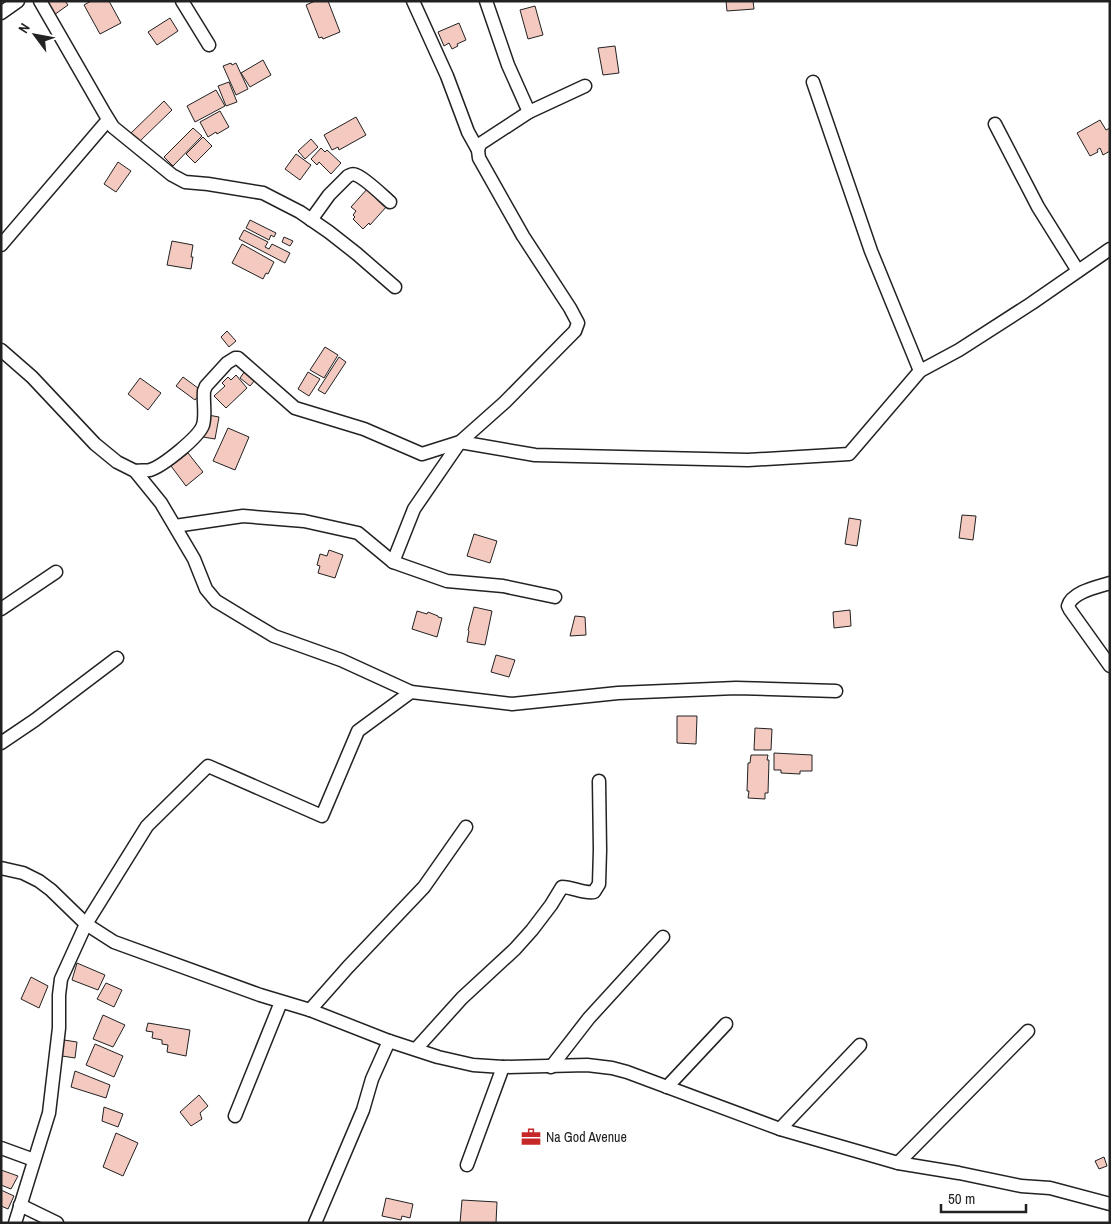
<svg xmlns="http://www.w3.org/2000/svg" width="1111" height="1224" viewBox="0 0 1111 1224" font-family="'Archivo Narrow',sans-serif">
<style>
.building{fill:#f3c9c0;stroke:#222}
.lines{fill:none;stroke-linecap:round;stroke-linejoin:round}
.minor-casing{stroke:#222;stroke-width:15}
.minor{stroke:#fff;stroke-width:12}
.labels{text-anchor:middle;dominant-baseline:central;stroke-width:4;stroke-linejoin:round;paint-order:stroke}
.poi-label{font-size:14px;fill:#222;stroke:#fff;text-anchor:start}
</style>
<rect width="100%" height="100%" fill="#fff"/>
<!-- building -->
<g class="building">
<path d="M45,1H65L68,5L54,15Z"/>
<path d="M91,1H109L121,23L100,34L84,5Z"/>
<path d="M315,1H328L340,32L323,39L322,37L319,38L306,5Z"/>
<path d="M726,1H753L754,9L727,11Z"/>
<path d="M535,6L543,35L528,39L520,10Z"/>
<path d="M170,18L178,31L157,45L148,32Z"/>
<path d="M459,23L466,40L457,44L458,46L452,49L449,43L444,46L438,32Z"/>
<path d="M615,46L619,73L603,75L598,48Z"/>
<path d="M263,60L271,75L250,87L241,73Z"/>
<path d="M231,63L232,65L236,63L248,89L236,95L223,66Z"/>
<path d="M229,82L237,102L226,106L218,86Z"/>
<path d="M216,90L225,106L195,122L187,106Z"/>
<path d="M164,101L172,110L139,142L131,133Z"/>
<path d="M220,111L229,127L217,134L216,132L208,137L200,122Z"/>
<path d="M356,117L366,135L339,150L338,147L332,150L324,135Z"/>
<path d="M1100,120L1106,130L1110,128V151L1103,155L1100,148L1097,150L1098,152L1090,156L1077,133Z"/>
<path d="M193,128L202,136L173,166L164,157Z"/>
<path d="M203,137L212,146L195,163L186,154Z"/>
<path d="M311,139L318,147L305,159L298,151Z"/>
<path d="M321,148L325,152L327,150L341,163L331,174L319,162L317,165L311,159Z"/>
<path d="M296,154L311,165L300,180L285,169Z"/>
<path d="M118,162L131,171L116,192L104,184Z"/>
<path d="M368,188L387,206L370,225L369,223L363,229L353,219L355,217L353,215L356,211L351,207Z"/>
<path d="M250,220L276,233L274,237L271,235L269,240L246,228Z"/>
<path d="M244,230L268,242L265,247L269,249L272,244L290,253L285,263L239,239Z"/>
<path d="M284,237L293,241L290,246L282,242Z"/>
<path d="M172,241L193,245L191,257H193L191,269L167,265Z"/>
<path d="M242,244L274,262L268,274L266,273L263,279L232,263Z"/>
<path d="M227,331L236,341L229,347L221,337Z"/>
<path d="M325,347L338,355L324,378L310,370Z"/>
<path d="M339,357L346,362L325,394L318,390Z"/>
<path d="M245,371L255,380L250,386L240,378Z"/>
<path d="M308,372L320,379L309,396L298,389Z"/>
<path d="M236,375L247,388L226,408L214,396L225,386L222,383L228,377L231,380Z"/>
<path d="M183,377L202,391L195,400L176,386Z"/>
<path d="M140,378L161,393L148,410L128,394Z"/>
<path d="M208,415L219,417L215,439L203,437Z"/>
<path d="M228,428L249,437L235,470L213,461Z"/>
<path d="M188,453L203,472L186,486L171,466Z"/>
<path d="M962,515L976,516L973,540L959,538Z"/>
<path d="M849,518L861,520L857,546L845,544Z"/>
<path d="M474,534L497,541L490,563L467,556Z"/>
<path d="M329,550L343,555L335,578L318,573L320,566L317,565L320,554L327,556Z"/>
<path d="M474,607L492,611L485,645L467,642L469,631L468,630Z"/>
<path d="M850,610L851,626L834,628L833,612Z"/>
<path d="M417,611L427,614L428,612L438,616V617L442,618L437,637L412,629Z"/>
<path d="M575,616L585,617L586,635L570,636Z"/>
<path d="M496,655L515,660L509,677L491,672Z"/>
<path d="M677,716H697L696,744L677,743Z"/>
<path d="M755,728L772,729L771,750H754Z"/>
<path d="M774,753L812,755V771H800V774L781,773V770H774Z"/>
<path d="M751,755H768L767,760H769L768,793H765V799L748,798L749,791H747L748,763H750Z"/>
<path d="M77,963L105,975L98,990L72,980Z"/>
<path d="M31,977L48,986L39,1008L21,999Z"/>
<path d="M106,983L122,990L114,1007L97,999Z"/>
<path d="M103,1015L125,1025L113,1047L93,1039Z"/>
<path d="M148,1023L190,1030L186,1056L167,1052L168,1045L162,1044V1040L152,1038L153,1032L146,1031Z"/>
<path d="M64,1040L77,1042L75,1058L62,1056Z"/>
<path d="M95,1044L123,1056L114,1077L86,1065Z"/>
<path d="M75,1071L110,1085L106,1098L71,1087Z"/>
<path d="M199,1095L208,1106L200,1113L202,1119L191,1126L180,1112Z"/>
<path d="M104,1107L123,1114L118,1127L102,1121Z"/>
<path d="M116,1133L138,1143L123,1176L103,1167Z"/>
<path d="M1104,1157L1107,1166L1099,1169L1095,1161Z"/>
<path d="M1,1170L18,1176L11,1189L1,1185Z"/>
<path d="M1,1190L14,1196L8,1209L1,1206Z"/>
<path d="M386,1198L413,1204L410,1218L402,1216L401,1220L382,1216Z"/>
<path d="M462,1200L497,1202L496,1223H460Z"/>
</g>
<g class="lines">
<defs>
<g id="minor">
<path d="M40,1L105,114L113,127L172,175L185,182L208,184L263,193L300,212L329,232L357,254L395,287"/>
<path d="M182,1L209,45"/>
<path d="M413,1L447,76L468,132L478,150"/>
<path d="M486,1L508,65L529,112"/>
<path d="M1,13L18,1"/>
<path d="M813,82L871,251L920,371"/>
<path d="M995,124L1038,207L1078,271"/>
<path d="M311,220L329,195L348,176C351,175 352,173 356,175C365,178 382,195 390,202"/>
<path d="M1,245L108,120"/>
<path d="M1,350L32,377L95,444L117,462L135,471L161,503L194,559L206,589L216,601L274,636L341,660L411,692L512,704L618,693L736,688L836,691"/>
<path d="M135,471C139,470 146,471 150,470C163,466 199,437 203,425C206,415 203,402 204,391L206,386L227,363L235,358H238L295,408L364,429L422,454L460,442L535,455L748,460L849,454L920,371L959,350L1032,303L1110,249"/>
<path d="M175,526L243,516L304,521L358,533L393,562L447,581L503,586L555,597"/>
<path d="M393,562L414,509L460,442L505,402L567,339L575,331L578,323L570,308L523,236L479,158L478,150L480,144L529,112L585,86"/>
<path d="M1110,583C1097,587 1072,592 1068,606L1070,610L1110,666"/>
<path d="M1,609L56,572"/>
<path d="M1,743L35,720L117,658"/>
<path d="M1,868L23,873L39,881L51,890L86,924L114,942L260,995L310,1010L389,1041L438,1057L473,1065L503,1067L587,1065L612,1068L627,1072L780,1129L898,1163L959,1173L1021,1186L1050,1188L1110,1204"/>
<path d="M310,1010L348,967L424,887L466,827"/>
<path d="M416,1049L462,998L515,949L532,930L551,905L562,887C573,887 584,894 594,892L599,884L600,850L599,781"/>
<path d="M551,1067L589,1018L663,937"/>
<path d="M667,1087L726,1024"/>
<path d="M235,1116L281,1002"/>
<path d="M780,1129L860,1045"/>
<path d="M1,1148L34,1160"/>
<path d="M898,1163L1028,1031"/>
<path d="M467,1165L503,1067"/>
<path d="M20,1205L57,1223"/>
<path d="M15,1223L49,1113L59,1028V995L61,979L86,924L147,826L208,766L322,816L358,731L411,692"/>
<path d="M315,1223L363,1110L372,1079L389,1041"/>
</g>
</defs>
<!-- minor casing -->
<use href="#minor" class="minor-casing"/>
<!-- minor -->
<use href="#minor" class="minor"/>
</g>
<!-- icons -->
<defs>
<symbol id="office-bare" viewBox="-9 -9 18 18"><path d="M-6-3h4V-5.5h4V-3h4V5H-6ZM-1-4.5V-3h2v-1.5ZM-6 0V1H6V0Z" fill="#c62828" stroke="#fff" stroke-width="2.5" paint-order="stroke"/></symbol>
</defs>
<g fill-rule="evenodd">
<use href="#office-bare" x="517" y="1123" width="28" height="28"/>
</g>
<g class="labels">
<!-- poi labels -->
<g class="poi-label">
<text x="546" y="1137">Na God Avenue</text>
</g>
</g>
<!-- border -->
<rect width="1111" height="1224" fill="none" stroke="#222222" stroke-width="5"/>
<!-- north arrow -->
<g transform="translate(35 35) rotate(302)" stroke="#ffffff" stroke-width="4" paint-order="stroke">
<path d="M0-4L9 19L0 12L-9 19Z" fill="#222222"/>
<text y="-8" font-size="14" font-weight="bold" text-anchor="middle" fill="#222222">N</text>
</g>
<!-- scale -->
<path d="M941 1204v8h85v-8" fill="none" stroke="#222222" stroke-width="2.5"/>
<text x="948" y="1204" font-size="15" fill="#222222" stroke="#ffffff" stroke-width="4" paint-order="stroke">50 m</text>
</svg>
